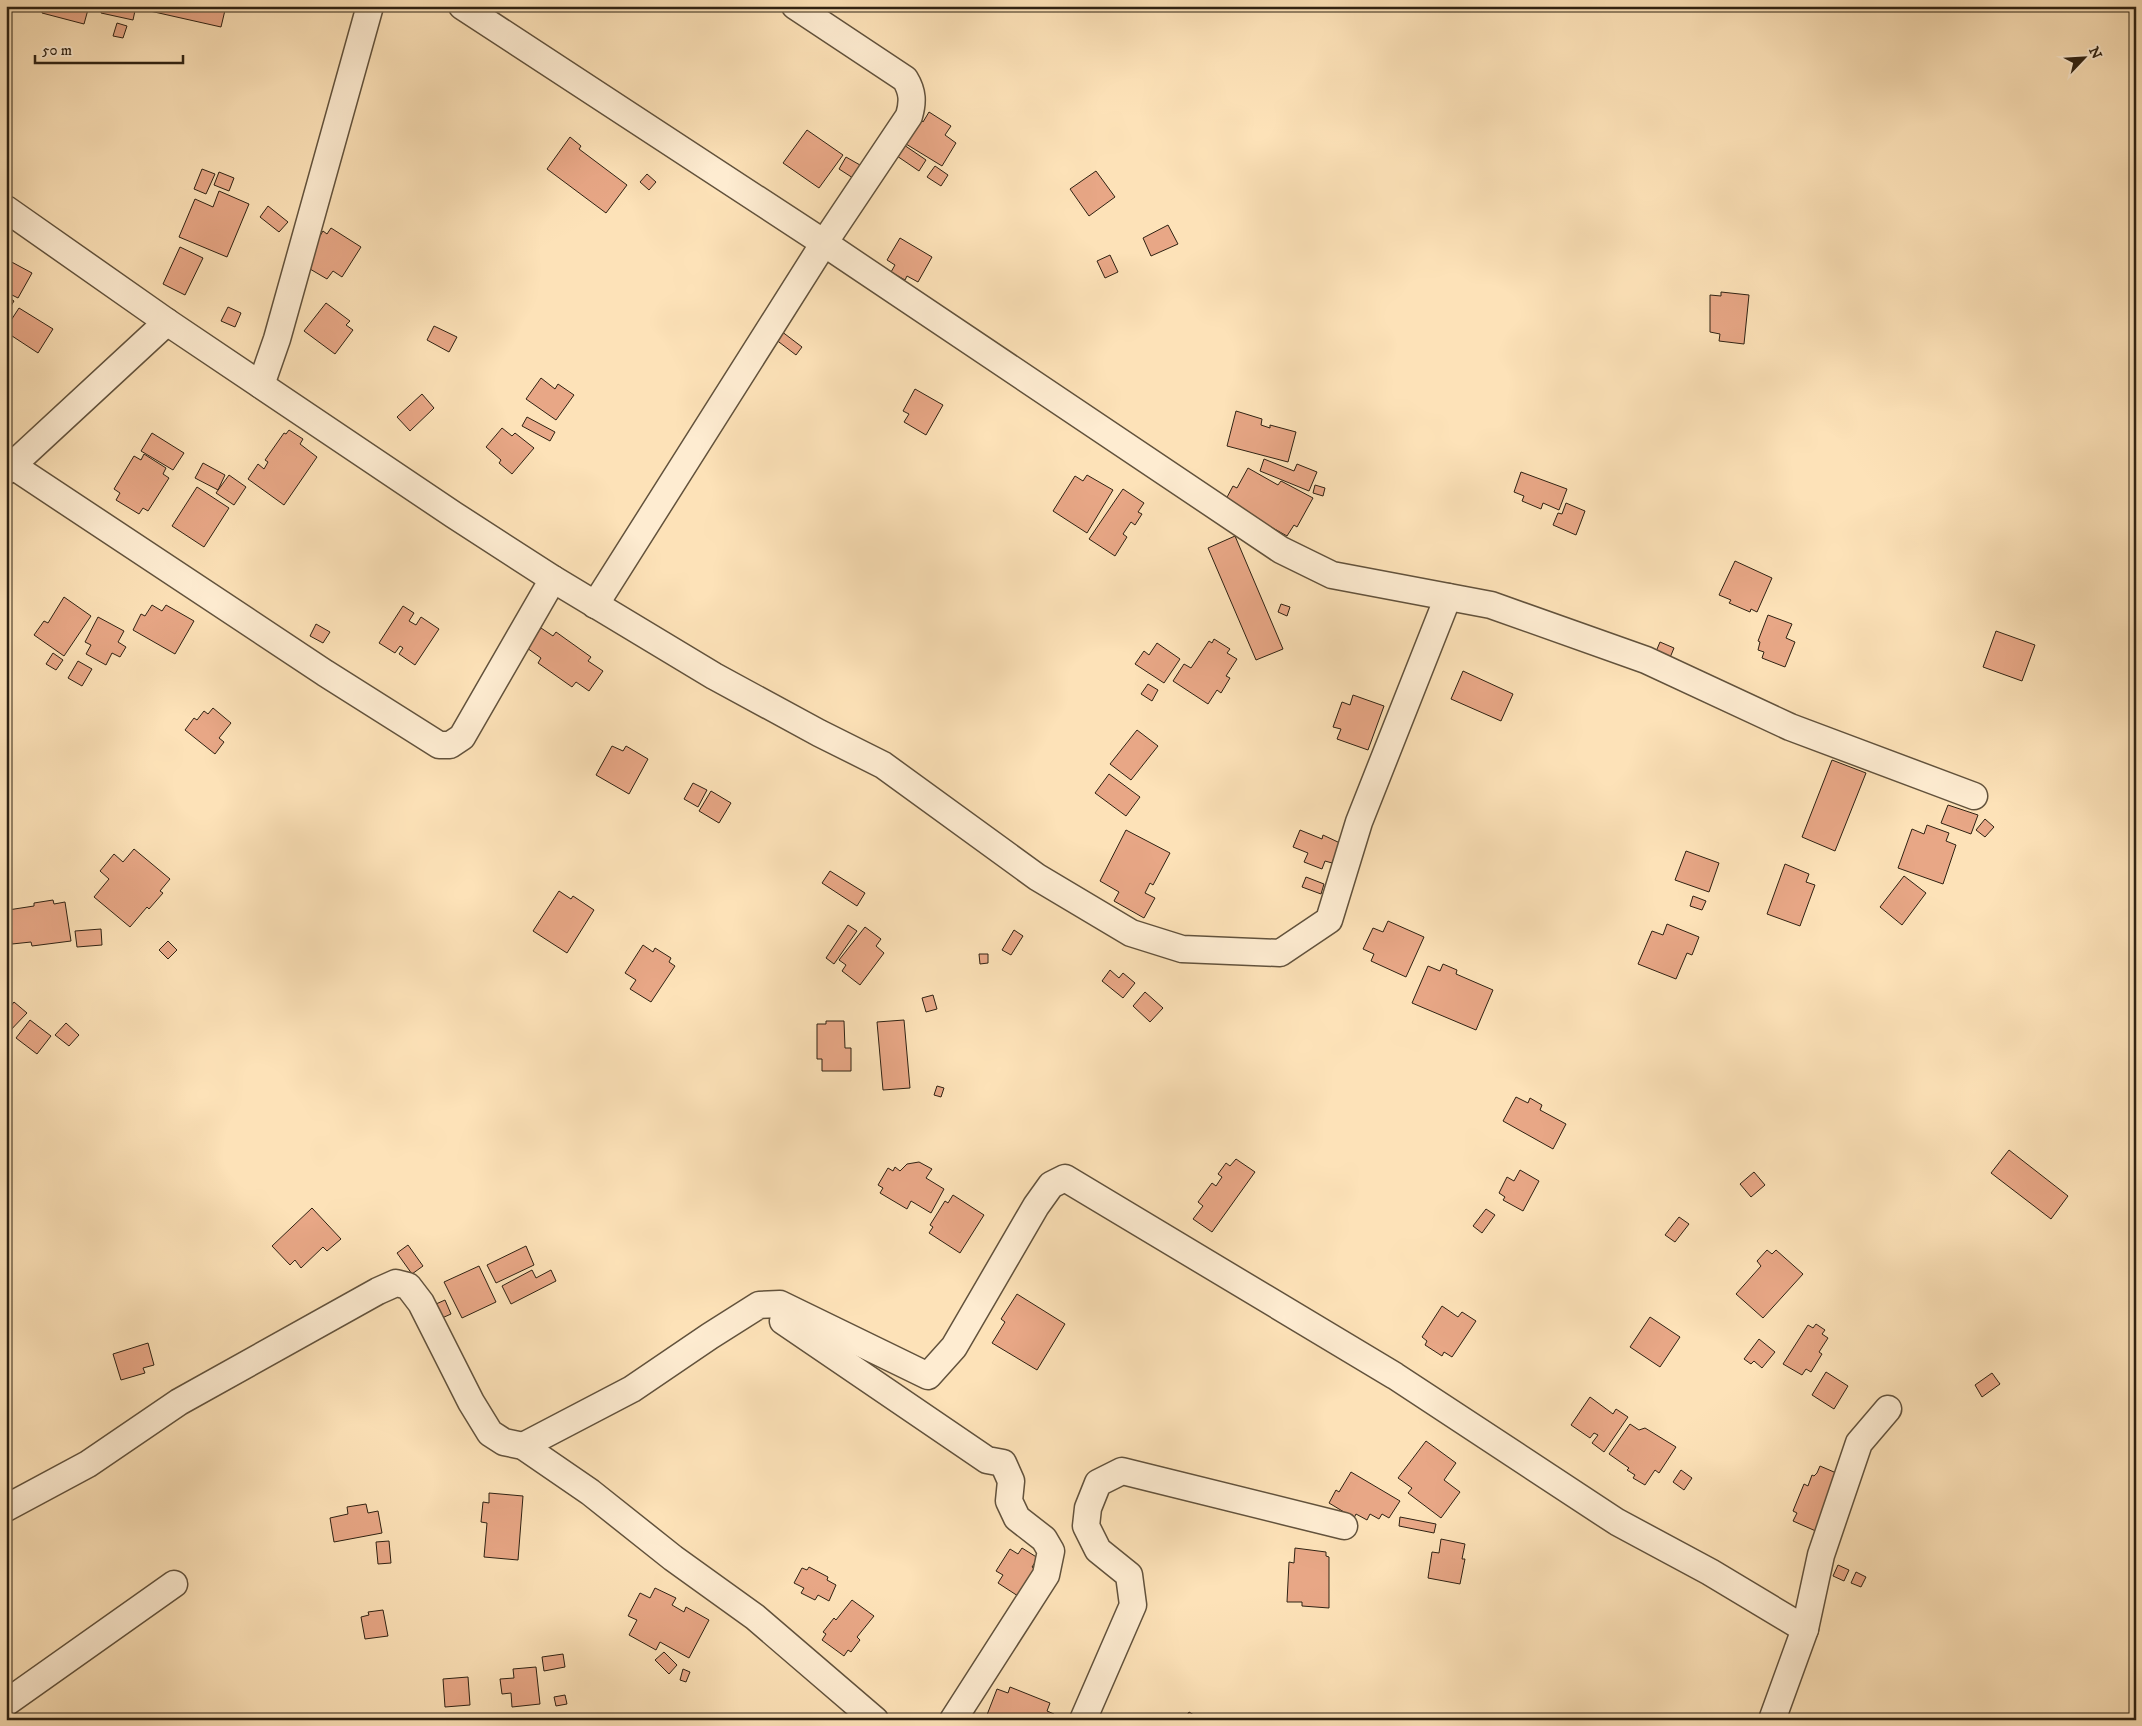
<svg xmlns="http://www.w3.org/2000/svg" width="2142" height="1726" viewBox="0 0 2142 1726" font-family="'IM FELL DW Pica',serif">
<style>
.building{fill:#e8a786;stroke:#2f2213}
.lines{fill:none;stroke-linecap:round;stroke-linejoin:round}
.minor-casing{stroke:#62523c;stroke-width:29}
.minor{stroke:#feecd1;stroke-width:26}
</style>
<rect width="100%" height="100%" fill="#fde2b8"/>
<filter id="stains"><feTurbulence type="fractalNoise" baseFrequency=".004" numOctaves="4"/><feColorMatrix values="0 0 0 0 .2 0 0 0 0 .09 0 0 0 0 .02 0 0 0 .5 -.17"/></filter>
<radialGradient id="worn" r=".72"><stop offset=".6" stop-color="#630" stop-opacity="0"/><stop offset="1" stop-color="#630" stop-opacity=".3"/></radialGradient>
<!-- building -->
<g class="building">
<path d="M43,6H89L84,24L42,13Z"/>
<path d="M102,6H136L133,20L101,13Z"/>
<path d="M141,6H226L221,27L141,9Z"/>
<path d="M117,23L127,26L123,38L113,36Z"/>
<path d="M929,112L951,126L945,135L956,143L942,166L906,144L921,120L923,122Z"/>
<path d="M807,130L843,155L819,188L783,163Z"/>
<path d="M570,137L581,146L579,149L627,185L606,213L547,169Z"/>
<path d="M904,145L926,160L919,171L897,156Z"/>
<path d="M846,157L860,165L853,178L839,169Z"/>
<path d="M935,166L948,175L941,186L927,177Z"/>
<path d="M202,169L215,174L206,194L194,189Z"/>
<path d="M1096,171L1115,197L1089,216L1070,189Z"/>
<path d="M219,172L234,178L229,191L214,185Z"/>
<path d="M647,174L656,182L649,190L640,182Z"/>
<path d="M219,191L249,204L227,257L179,237L195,199L213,207Z"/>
<path d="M268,206L288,222L279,232L260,217Z"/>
<path d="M1168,225L1178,244L1151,256L1143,238Z"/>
<path d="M331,228L361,247L342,277L333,271L327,279L310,269L308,255L323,231L327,234Z"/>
<path d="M900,238L932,257L918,282L907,276L905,280L891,272L895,265L887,260Z"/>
<path d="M180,247L203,258L185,295L163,284Z"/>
<path d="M1110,255L1118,272L1105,278L1097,261Z"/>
<path d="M6,259L32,273L18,298L6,292Z"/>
<path d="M1721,292L1749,295L1744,344L1719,341L1720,334L1710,332V295L1721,296Z"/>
<path d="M6,296L14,301L6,314Z"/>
<path d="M326,303L350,321L346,325L353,330L335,354L304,331Z"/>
<path d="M228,307L241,313L235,327L221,321Z"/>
<path d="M19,308L53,329L38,353L6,332V328Z"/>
<path d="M434,326L457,337L449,352L427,340Z"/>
<path d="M781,331L802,347L796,355L775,339Z"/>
<path d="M541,378L555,389L558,384L574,395L556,420L526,399Z"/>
<path d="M915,389L943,405L926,435L904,422L909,414L903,411Z"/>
<path d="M422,394L434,408L410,431L397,417Z"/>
<path d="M1236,411L1262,419L1261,425L1270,428V425L1296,432L1288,462L1227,446Z"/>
<path d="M527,417L555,432L550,441L522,426Z"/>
<path d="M502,428L512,436L515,433L534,448L512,474L499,463L501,460L486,447Z"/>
<path d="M289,430L303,439L300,444L317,457L284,505L248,479L258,464L264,469L268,462L265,460L284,433L286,434Z"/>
<path d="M152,433L184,453L173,470L141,451Z"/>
<path d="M144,454L166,468L163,474L169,478L148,511L143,508L139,514L116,500L120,493L114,489L134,456L141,460Z"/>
<path d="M1264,459L1294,471L1297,464L1317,472L1309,491L1260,471Z"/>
<path d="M203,463L225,475L218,490L195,478Z"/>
<path d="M1248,468L1278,485L1281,481L1313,498L1297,527L1294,525L1287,536L1225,501L1233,486L1237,488Z"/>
<path d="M1521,472L1567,489L1559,510L1543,503L1541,509L1522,501L1524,496L1514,492Z"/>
<path d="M229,475L246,487L234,505L216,493Z"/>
<path d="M1087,475L1113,490L1087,533L1053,511L1075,476L1083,481Z"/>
<path d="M1315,485L1325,488L1323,496L1313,493Z"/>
<path d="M197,487L229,508L204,547L172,526Z"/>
<path d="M1123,489L1144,503L1138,512L1142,514L1135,525L1131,522L1123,534L1127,537L1115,556L1089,539Z"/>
<path d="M1566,503L1585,511L1576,535L1553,525L1558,513L1562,514Z"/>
<path d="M1235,536L1283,649L1256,660L1208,548Z"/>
<path d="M1735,561L1772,578L1757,612L1751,609L1750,612L1729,603L1731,600L1719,595Z"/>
<path d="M64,597L91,616L64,656L34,635L44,621L48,623Z"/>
<path d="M1281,604L1290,607L1287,616L1278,612Z"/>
<path d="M152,605L162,611L166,605L194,621L175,654L133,630L141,614L145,616Z"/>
<path d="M403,606L414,613L409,621L416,625L421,617L439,629L415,665L399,654L403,648L400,646L395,653L379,643Z"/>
<path d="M1768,615L1792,624L1786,638L1795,642L1785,667L1762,658L1764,652L1758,650L1760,642L1758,641Z"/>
<path d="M98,617L124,631L118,642L126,647L120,657L112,653L106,665L86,654L91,645L85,642Z"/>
<path d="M316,624L330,632L323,643L310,636Z"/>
<path d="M541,628L553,636L556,632L591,657L588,661L603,671L589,691L576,682L572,687L538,663L541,658L527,648Z"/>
<path d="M1996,631L2035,645L2022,681L1983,667Z"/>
<path d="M1214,639L1230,649L1227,653L1237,659L1226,676L1230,678L1221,693L1217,690L1208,704L1173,681L1184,664L1191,668L1209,641L1212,643Z"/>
<path d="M1660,642L1674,648L1669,660L1655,654Z"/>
<path d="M1157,643L1180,659L1164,683L1135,664L1144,651L1149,655Z"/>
<path d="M53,653L63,660L56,670L46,664Z"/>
<path d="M78,661L92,669L82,686L68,678Z"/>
<path d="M1463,671L1513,694L1501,721L1451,699Z"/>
<path d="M1148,684L1158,690L1152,701L1141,694Z"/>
<path d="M1353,695L1384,706L1368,750L1337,739L1341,729L1333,727L1342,702L1350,705Z"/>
<path d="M213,708L231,723L219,738L224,742L215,754L185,730L194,718L197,720L204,711L208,714Z"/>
<path d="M1137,730L1158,746L1131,780L1110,764Z"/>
<path d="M612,746L623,751L626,746L648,759L629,794L596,775Z"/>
<path d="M1832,760L1866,773L1835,851L1802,837Z"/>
<path d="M1109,774L1140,797L1126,816L1095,793Z"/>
<path d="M693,783L707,790L698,807L684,799Z"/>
<path d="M711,791L731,803L719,823L699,811Z"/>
<path d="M1948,805L1978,815L1971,834L1941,823Z"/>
<path d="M1985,819L1994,827L1985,837L1976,830Z"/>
<path d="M1927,825L1949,833L1946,841L1956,845L1943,884L1898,868L1912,829L1924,834Z"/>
<path d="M1126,830L1170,853L1153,885L1150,883L1145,893L1155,898L1144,918L1114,901L1119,892L1100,881Z"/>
<path d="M1300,830L1322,839L1323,835L1340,843L1332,863L1325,861L1322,869L1304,862L1308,853L1293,847Z"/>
<path d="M134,849L170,879L160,891L163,893L149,909L147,907L130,927L94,897L109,879L100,871L114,854L123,862Z"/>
<path d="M1686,851L1719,863L1709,892L1675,880Z"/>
<path d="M1785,864L1809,874L1806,882L1815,885L1800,926L1767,914Z"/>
<path d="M830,871L865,893L857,906L822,883Z"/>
<path d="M1904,876L1926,893L1902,925L1880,907Z"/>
<path d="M1306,877L1324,884L1321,894L1302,887Z"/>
<path d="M559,891L571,899L573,896L594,910L567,953L533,931Z"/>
<path d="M1693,896L1706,901L1702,910L1690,906Z"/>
<path d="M53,900L54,904L65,902L71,941L32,946L31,942L12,944L8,910L34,906V903Z"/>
<path d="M1388,921L1424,937L1406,977L1371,961L1374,954L1363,949L1373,928L1383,932Z"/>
<path d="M1667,924L1699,937L1692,955L1687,953L1676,979L1638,964L1652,931L1663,935Z"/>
<path d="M848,925L857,931L834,964L826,958Z"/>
<path d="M865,927L881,939L876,946L884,953L860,985L842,971L846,965L839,960Z"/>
<path d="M101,929L102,945L77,947L75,931Z"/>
<path d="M1014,930L1023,936L1011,955L1002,950Z"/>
<path d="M168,941L177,950L168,959L159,950Z"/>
<path d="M643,945L653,952L655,948L671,958L669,962L675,966L651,1002L630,989L636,980L625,973Z"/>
<path d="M979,954H988V963L980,964Z"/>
<path d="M1443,964L1457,970L1456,974L1493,990L1476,1030L1412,1003L1428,966L1440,971Z"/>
<path d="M1110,970L1119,978L1123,973L1135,983L1123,998L1102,981Z"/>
<path d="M1145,992L1163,1008L1150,1022L1133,1006Z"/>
<path d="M933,995L937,1009L926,1012L922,998Z"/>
<path d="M14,1002L27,1013L6,1035V1003L10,1007Z"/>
<path d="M30,1020L51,1036L37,1054L16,1038Z"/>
<path d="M904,1020L910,1088L883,1090L877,1022Z"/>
<path d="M826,1021H844L845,1048H851V1071H822V1059H817V1024H826Z"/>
<path d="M66,1023L79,1035L69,1046L55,1035Z"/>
<path d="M937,1086L944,1088L941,1097L934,1095Z"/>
<path d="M1516,1097L1528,1103L1530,1098L1542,1105L1540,1110L1566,1124L1553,1149L1503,1121Z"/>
<path d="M2009,1150L2068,1196L2051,1219L1991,1173Z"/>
<path d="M1236,1159L1255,1172L1212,1232L1193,1219L1203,1206L1198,1202L1212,1183L1216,1186L1222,1177L1218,1174L1226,1163L1230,1166Z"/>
<path d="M919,1162L932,1169L926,1178L944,1189L931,1213L911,1201L907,1209L880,1193L883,1188L878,1185L888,1168L893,1171L895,1167L900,1171L907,1164Z"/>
<path d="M1520,1170L1539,1181L1523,1211L1503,1200L1505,1197L1499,1193L1507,1177L1514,1181Z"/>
<path d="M1754,1172L1765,1185L1751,1197L1740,1184Z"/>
<path d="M953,1195L984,1215L960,1253L929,1233L933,1227L930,1225L945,1201L948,1203Z"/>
<path d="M312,1208L341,1239L327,1251L323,1247L301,1268L295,1260L290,1265L272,1246Z"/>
<path d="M1486,1209L1495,1215L1482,1233L1473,1226Z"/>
<path d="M1679,1217L1689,1224L1675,1242L1665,1235Z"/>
<path d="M408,1245L423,1266L412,1274L397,1253Z"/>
<path d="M526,1246L534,1265L496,1283L487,1265Z"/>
<path d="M1767,1250L1772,1254L1776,1250L1803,1274L1763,1318L1736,1294L1761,1266L1757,1261Z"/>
<path d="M479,1266L496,1302L462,1318L444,1282Z"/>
<path d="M532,1270L536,1278L551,1270L556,1281L511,1304L502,1286Z"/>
<path d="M1017,1294L1065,1324L1037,1370L992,1343L1005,1322L1001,1319Z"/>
<path d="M445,1300L451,1314L442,1318L436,1304Z"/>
<path d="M1442,1306L1458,1317L1462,1312L1476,1321L1452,1357L1444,1352L1442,1356L1425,1345L1427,1341L1422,1337Z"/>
<path d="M1650,1317L1680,1337L1660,1367L1630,1347Z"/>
<path d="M1816,1324L1825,1330L1822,1334L1828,1338L1819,1352L1822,1354L1811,1372L1806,1369L1802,1375L1783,1364L1808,1325L1813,1328Z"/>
<path d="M1759,1339L1775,1352L1762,1368L1754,1361L1751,1364L1744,1359Z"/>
<path d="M148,1343L154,1365L143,1368L145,1373L121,1380L113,1354Z"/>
<path d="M1826,1372L1848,1386L1834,1409L1812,1395Z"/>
<path d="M1992,1373L2000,1384L1982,1397L1975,1385Z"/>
<path d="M1590,1397L1613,1414L1616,1409L1628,1417L1604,1452L1592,1443L1598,1435L1594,1433L1590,1438L1571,1425Z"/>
<path d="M1630,1424L1639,1430L1645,1428L1676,1447L1659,1473L1655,1470L1645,1485L1633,1478L1635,1475L1627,1470L1629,1468L1609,1454Z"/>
<path d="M1426,1441L1456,1463L1444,1480L1460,1492L1441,1518L1408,1493L1412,1488L1398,1478Z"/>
<path d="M1820,1466L1841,1475L1818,1532L1793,1521L1797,1513L1793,1511L1804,1484L1808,1486L1812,1475L1814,1476L1817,1473Z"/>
<path d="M1681,1470L1692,1478L1684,1490L1673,1482Z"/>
<path d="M1351,1472L1400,1501L1389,1518L1382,1514L1379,1519L1370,1514L1367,1520L1356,1514L1354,1518L1329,1503L1336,1490L1339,1492Z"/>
<path d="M489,1493L523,1496L518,1560L484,1557L487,1523L481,1522L483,1502L489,1503Z"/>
<path d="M366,1504L368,1513L378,1511L382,1533L334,1542L330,1518L348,1514L347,1507Z"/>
<path d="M1400,1517L1436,1524L1434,1533L1399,1526Z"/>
<path d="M1441,1539L1465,1544L1462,1559H1465L1460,1584L1428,1578L1432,1552L1439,1553Z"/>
<path d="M389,1541L391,1563L378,1564L376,1542Z"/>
<path d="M1022,1548L1038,1558L1032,1567L1042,1574L1018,1596L998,1583L1003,1575L996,1571L1010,1549L1018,1554Z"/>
<path d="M1295,1548L1326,1552V1556L1329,1557V1608L1302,1606V1602H1287L1289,1562L1294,1563Z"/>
<path d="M1838,1565L1849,1570L1844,1581L1833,1576Z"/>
<path d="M809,1567L828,1577L827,1580L836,1585L829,1601L818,1595L815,1600L801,1593L804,1588L794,1583L802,1568L807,1570Z"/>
<path d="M1856,1572L1866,1577L1861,1587L1851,1583Z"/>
<path d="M655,1588L676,1598L672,1605L684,1612L686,1607L709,1620L689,1658L660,1642L656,1650L629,1635L637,1620L628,1616L640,1593L650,1598Z"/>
<path d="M852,1600L874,1616L857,1637L860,1640L851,1652L848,1650L844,1656L822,1640L826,1634L823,1632L834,1618L836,1620Z"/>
<path d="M383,1610L388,1636L365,1639L361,1617L369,1615L368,1612Z"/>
<path d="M664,1652L677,1665L669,1674L655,1660Z"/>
<path d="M563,1654L565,1667L544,1671L542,1657Z"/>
<path d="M536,1667L540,1704L512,1707L511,1693L502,1694L500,1679L514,1678L513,1669Z"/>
<path d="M683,1669L690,1672L686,1682L680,1680Z"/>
<path d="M468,1677L470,1705L445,1707L443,1679Z"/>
<path d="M1010,1687L1050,1703L1047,1711L1054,1714L1052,1720H985L997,1689L1008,1693Z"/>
<path d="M565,1695L567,1704L556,1706L554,1697Z"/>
<path d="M1189,1712L1202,1720H1184Z"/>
</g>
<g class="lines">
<defs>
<g id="minor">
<path d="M462,6L824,243L1281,550L1332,575L1491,605L1646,660L1790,727L1974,796"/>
<path d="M6,209L167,322L454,515L553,579L714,676L819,733L883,765L1037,877L1131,933L1182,949L1280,953L1329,920L1359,822L1448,597"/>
<path d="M261,385L277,339L370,6"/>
<path d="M13,466L325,673L439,745H450L462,737L553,579"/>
<path d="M6,471L167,322"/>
<path d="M595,605L824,243L909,116C913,102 913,92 905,79L795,6"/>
<path d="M783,1321L987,1460L1003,1463L1011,1481L1009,1501L1017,1518L1044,1539L1051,1551L1046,1575L953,1720"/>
<path d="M523,1446L632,1389L710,1336L759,1305L780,1304L928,1376L954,1347L1036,1206L1051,1185L1065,1178L1395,1376L1617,1522L1710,1572L1805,1629"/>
<path d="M6,1508L88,1464L179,1402L378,1291L396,1283L408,1286L421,1303L471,1402L490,1433L504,1442L523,1446L590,1492L673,1558L755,1617L875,1720"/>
<path d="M6,1703L174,1584"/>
<path d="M1083,1720L1133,1605L1129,1575L1098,1550L1086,1526L1088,1508L1098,1483L1122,1471L1344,1526"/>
<path d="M1772,1720L1805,1629L1821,1555L1859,1443L1888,1409"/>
</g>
</defs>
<!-- minor casing -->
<use href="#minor" class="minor-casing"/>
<!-- minor -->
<use href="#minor" class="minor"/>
</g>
<!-- margin -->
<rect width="2142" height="1726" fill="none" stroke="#fde2b8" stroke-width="25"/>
<rect x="8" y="8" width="2127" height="1711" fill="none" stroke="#2f2213" stroke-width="2.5"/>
<rect x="12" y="12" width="2117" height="1701" fill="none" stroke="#2f2213"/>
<!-- north arrow -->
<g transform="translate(2084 58) rotate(65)" stroke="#feecd1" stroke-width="4" paint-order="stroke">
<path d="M0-4L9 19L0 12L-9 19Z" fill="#2f2213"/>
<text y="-8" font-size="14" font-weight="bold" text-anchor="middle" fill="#2f2213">N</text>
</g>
<!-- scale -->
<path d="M35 55v8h148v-8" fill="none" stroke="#2f2213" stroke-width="2.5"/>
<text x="42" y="55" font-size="15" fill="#2f2213" stroke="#feecd1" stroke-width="4" paint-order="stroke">50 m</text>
<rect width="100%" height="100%" filter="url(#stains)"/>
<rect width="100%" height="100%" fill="url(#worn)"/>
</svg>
